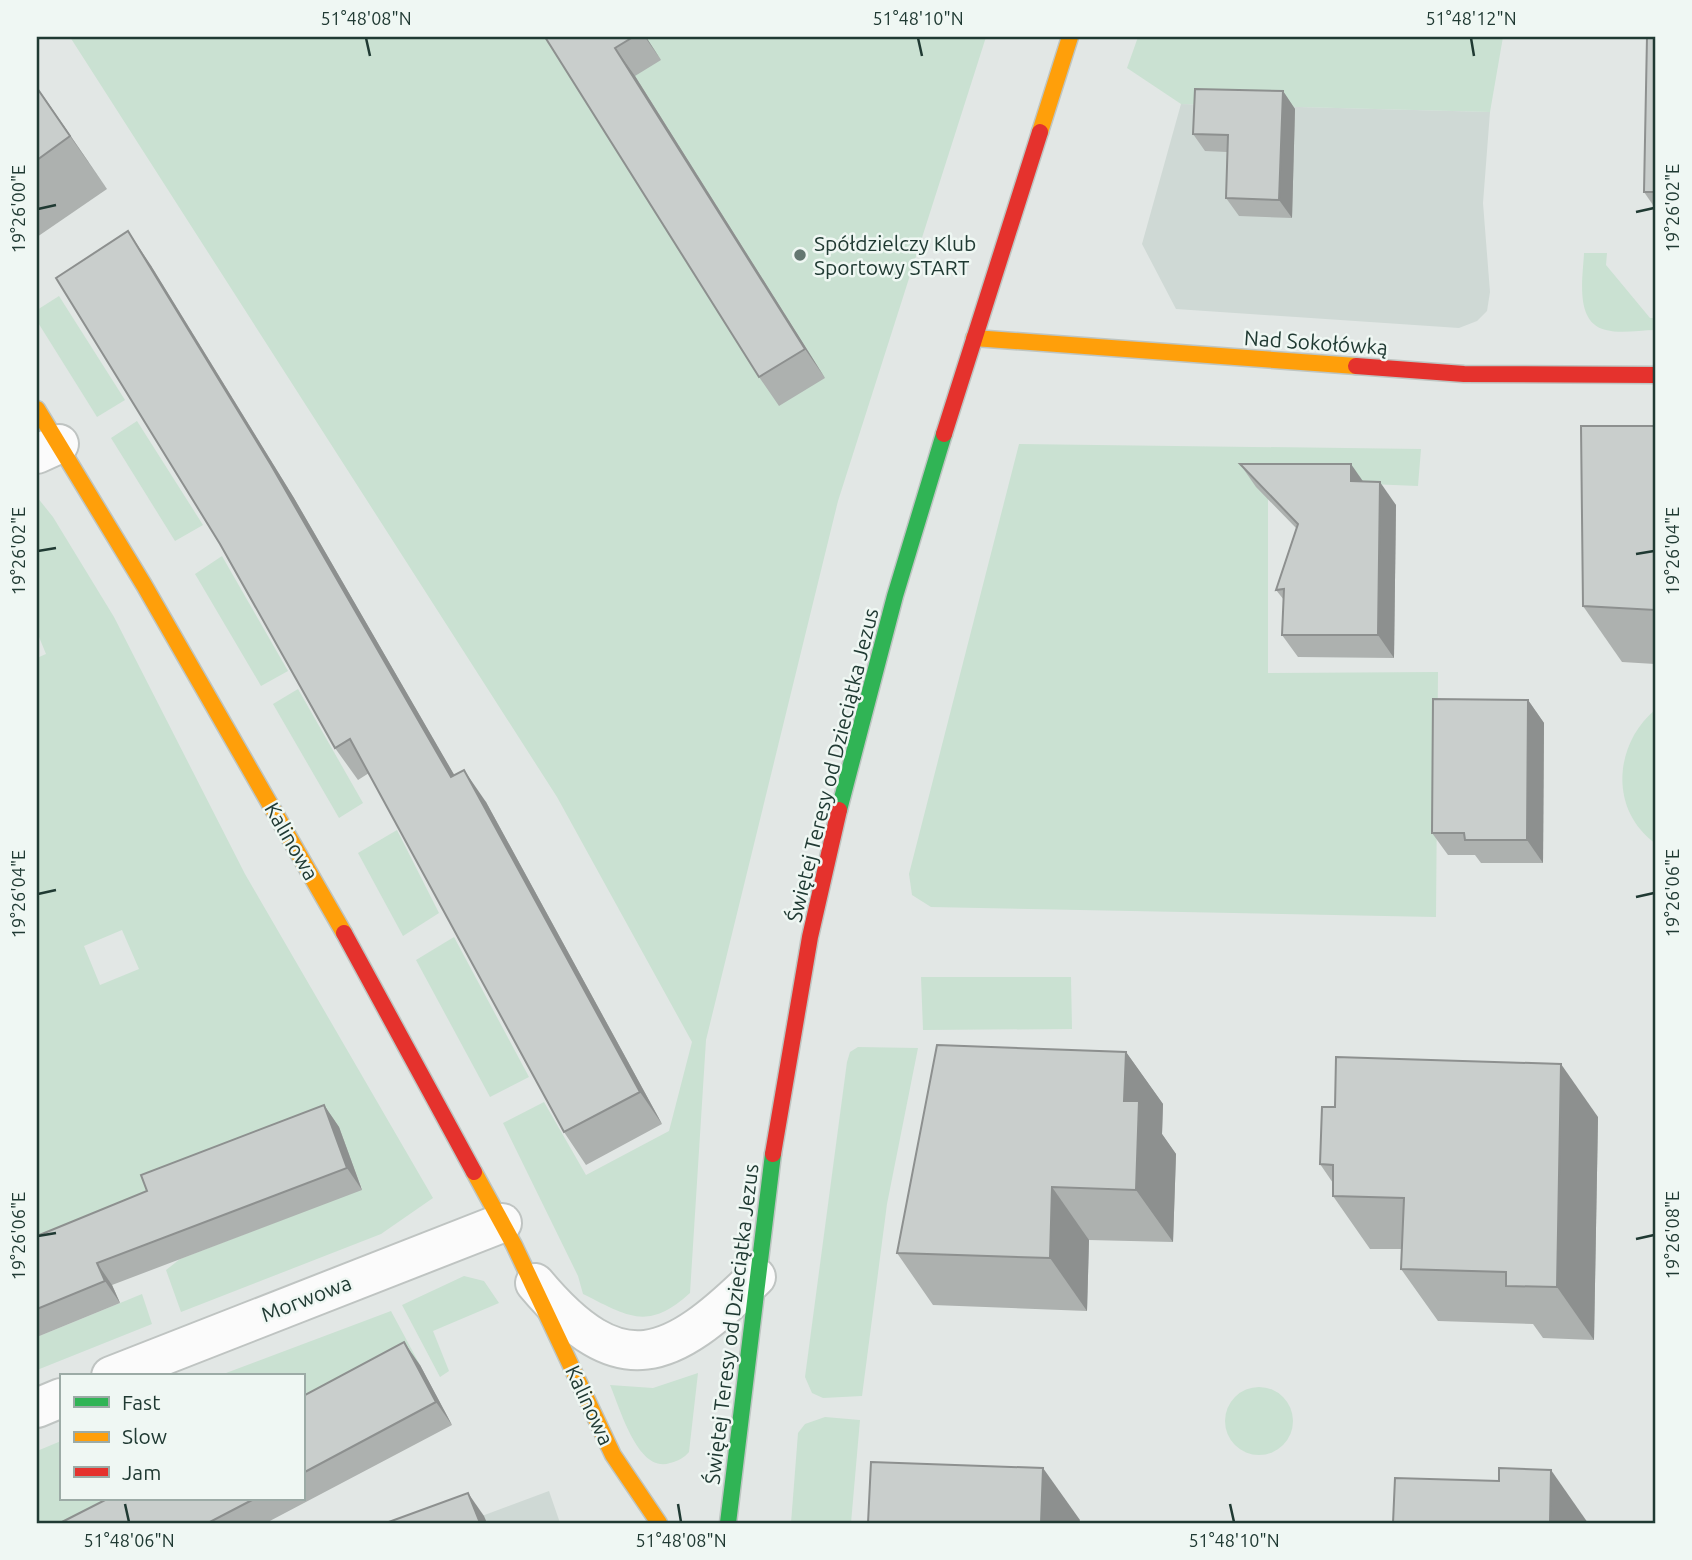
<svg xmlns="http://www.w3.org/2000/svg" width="1692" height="1560" viewBox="0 0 1692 1560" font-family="Ubuntu,sans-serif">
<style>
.built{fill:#cfd9d5}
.green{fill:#cae1d2;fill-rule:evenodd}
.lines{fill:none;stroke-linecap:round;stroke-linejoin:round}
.street-casing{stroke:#bfc4c2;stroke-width:42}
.fast-casing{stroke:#bec5c2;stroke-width:19}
.slow-casing{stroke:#bec5c2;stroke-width:19}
.jam-casing{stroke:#bec5c2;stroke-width:19}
.street{stroke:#fbfbfb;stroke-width:38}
.fast{stroke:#30b455;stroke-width:16}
.slow{stroke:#ff9f0a;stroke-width:16}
.jam{stroke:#e5322d;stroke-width:16}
.wall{fill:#adb1af}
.shaded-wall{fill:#8d908f}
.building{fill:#c9cecc;stroke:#8d908f;stroke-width:2}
.ticks{fill:none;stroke:#203a33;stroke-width:2.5}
.poi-dot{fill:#647771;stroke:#eff7f3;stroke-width:2.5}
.labels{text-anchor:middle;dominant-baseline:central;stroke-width:5;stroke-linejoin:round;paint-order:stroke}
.poi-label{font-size:21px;fill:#203a33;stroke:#eff7f3;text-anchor:start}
.street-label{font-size:21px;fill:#203a33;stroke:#eff7f3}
.neatline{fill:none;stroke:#203a33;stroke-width:2.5}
.ticks-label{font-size:18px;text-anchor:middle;fill:#203a33}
</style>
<rect width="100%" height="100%" fill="#e2e7e5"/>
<!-- built -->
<g class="built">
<path d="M1181,104L1490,112L1483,203L1490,292L1487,311L1477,321L1459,328L1176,309L1142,244Z"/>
<path d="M549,1491L560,1523H463Z"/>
</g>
<!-- green -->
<g class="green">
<path d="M70,37H986L838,501L706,1040L690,1293C648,1331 629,1317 583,1294L578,1276L503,1123L544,1102L586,1175L669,1131L692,1042L557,797Z"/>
<path d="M1138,37H1503L1490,112L1181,104L1127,68Z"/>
<path d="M1584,253H1607L1606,265L1650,318H1655V330C1640,330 1621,334 1606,330C1574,323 1583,277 1584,253Z"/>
<path d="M59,296L125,400L97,417L37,321V310Z"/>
<path d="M137,421L203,525L175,541L111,438Z"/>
<path d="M1019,444L1421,449L1418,486L1268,480V673L1438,672L1436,917L931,907L912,895L909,874Z"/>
<path d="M37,497L53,517L114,617L245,874L433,1198L381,1234L181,1312L166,1270L180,1259L362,1189L338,1127L37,1264V658L46,654L37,632ZM122,930L139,969L100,985L84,946Z"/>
<path d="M222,556L288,671L261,686L195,574Z"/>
<path d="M298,689L363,803L339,818L273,704Z"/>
<path d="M1655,710V843C1609,810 1614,744 1655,710Z"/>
<path d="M397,830L439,913L403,936L358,853Z"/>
<path d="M454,937L529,1077L490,1097L416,960Z"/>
<path d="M921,977H1071L1072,1029L923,1030Z"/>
<path d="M858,1047L918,1048L887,1204L862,1396L823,1398L812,1393L805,1377L847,1062L850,1052Z"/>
<path d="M464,1276L484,1281L499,1303L433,1331L449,1371L440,1377L402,1305Z"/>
<path d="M142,1294L152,1324L37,1370V1337Z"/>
<path d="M391,1311L420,1365L303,1427V1376H218Z"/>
<path d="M698,1373L689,1452C684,1458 678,1461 670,1463C638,1474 620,1408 610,1385L653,1388Z"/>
<circle cx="1259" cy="1421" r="34"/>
<path d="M825,1417L860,1420L851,1523H791L798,1433L805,1424Z"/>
<path d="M61,1441V1499H167L120,1523H37V1451Z"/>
</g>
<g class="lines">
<defs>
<g id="street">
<path d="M37,454L59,444"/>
<path d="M535,1283C621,1386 671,1360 756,1277"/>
<path d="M111,1376L502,1223"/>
<path d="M37,1408L61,1398"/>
</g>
<g id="fast">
<path d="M839,810L895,596L944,434"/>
<path d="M728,1523L773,1154"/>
</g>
<g id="slow">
<path d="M1040,132L1070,37"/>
<path d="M974,338L1356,366"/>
<path d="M37,409L144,585L344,933"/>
<path d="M474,1172L514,1245L613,1455L659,1523"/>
</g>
<g id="jam">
<path d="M1356,366L1464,374L1655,375"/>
<path d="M944,434L1040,132"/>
<path d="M344,933L474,1172"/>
<path d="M773,1154L810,937L839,810"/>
</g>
</defs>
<!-- street casing -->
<use href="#street" class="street-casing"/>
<!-- fast casing -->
<use href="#fast" class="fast-casing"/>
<!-- slow casing -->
<use href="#slow" class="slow-casing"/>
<!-- jam casing -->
<use href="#jam" class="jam-casing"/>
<!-- street -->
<use href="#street" class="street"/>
<!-- fast -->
<use href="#fast" class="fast"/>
<!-- slow -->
<use href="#slow" class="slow"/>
<!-- jam -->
<use href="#jam" class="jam"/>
</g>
<!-- wall -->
<g class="wall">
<path d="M545,37H646L661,60L635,76L825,378L779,406L759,377Z"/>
<path d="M1655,37V208L1644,192Z"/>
<path d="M37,87L107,189L37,237Z"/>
<path d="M1283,91L1295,109L1292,218L1239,216L1226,198L1227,152L1205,151L1193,134Z"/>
<path d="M150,264L294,498L454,775L486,802L662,1124L586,1165L564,1132L369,773L358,780L335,748Z"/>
<path d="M1655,426V664L1622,662L1583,606Z"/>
<path d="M1240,464L1363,482L1396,505L1394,658L1298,657L1282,635L1284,600L1276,590L1297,529L1256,487Z"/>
<path d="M1528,700L1544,723L1543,863H1481L1475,855H1448L1432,833Z"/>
<path d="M1126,1052L1163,1104L1162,1134L1176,1154L1173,1242L1089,1240L1087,1311L933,1305L897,1253Z"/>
<path d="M324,1105L339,1127L362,1190L112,1285L120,1303L37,1337V1236L147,1191Z"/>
<path d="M1598,1117L1594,1340L1543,1338L1533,1324L1438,1321L1401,1269L1402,1249H1370L1333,1196V1183L1320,1164Z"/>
<path d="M420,1365L452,1425L266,1523H60L107,1499H303V1396Z"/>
</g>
<!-- shaded-wall -->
<g class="shaded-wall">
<path d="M645,37H646L661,60Z"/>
<path d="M615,48L635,76L825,378L805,349Z"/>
<path d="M37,87L107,189L70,136Z"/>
<path d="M1283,91L1295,109L1292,218L1279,200Z"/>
<path d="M128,231L150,264L294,498L474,809L451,777Z"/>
<path d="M1351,464L1367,487L1351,481Z"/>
<path d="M1380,482L1396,505L1394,658L1378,635Z"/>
<path d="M1528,700L1544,723L1543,863L1527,840Z"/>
<path d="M464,770L486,802L662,1124L640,1092Z"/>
<path d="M1126,1052L1163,1104L1162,1134L1176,1154L1173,1242L1136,1190L1124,1101Z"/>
<path d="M1561,1064L1598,1117L1594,1340L1557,1287Z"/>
<path d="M324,1105L339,1127L362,1190L347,1168Z"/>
<path d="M1052,1187L1089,1240L1087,1311L1050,1258Z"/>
<path d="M97,1263L112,1285L120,1303L105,1281Z"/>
<path d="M404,1342L420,1365L452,1425L436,1402Z"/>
<path d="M1043,1468L1080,1520L1079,1523H1041Z"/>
<path d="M1551,1470L1588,1523H1550Z"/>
<path d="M468,1493L484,1516L487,1523H480Z"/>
</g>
<!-- building -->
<g class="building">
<path d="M545,37H633L615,48L805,349L759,377Z"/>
<path d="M1647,37H1655V192H1644Z"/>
<path d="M37,88L70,136L37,160Z"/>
<path d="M1195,89L1283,91L1279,200L1226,198L1228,135L1193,134Z"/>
<path d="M128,231L271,465L451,777L464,770L640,1092L564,1132L350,739L335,748L220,544L56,278Z"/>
<path d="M1581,426H1655V610L1583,606Z"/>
<path d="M1240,464H1351V481L1380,482L1378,635H1282L1284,589L1276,590L1298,524Z"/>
<path d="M1433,699L1528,700L1527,840H1465L1464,833H1432Z"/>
<path d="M937,1045L1126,1052L1124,1101H1139L1136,1190L1052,1187L1050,1258L897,1253Z"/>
<path d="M1336,1057L1561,1064L1557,1287L1506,1286V1272L1401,1269L1404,1198L1333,1196V1165L1320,1164L1322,1107H1335Z"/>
<path d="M324,1105L347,1168L97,1263L105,1281L37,1309V1236L147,1191L141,1175Z"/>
<path d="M404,1342L436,1402L303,1473V1396Z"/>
<path d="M871,1462L1043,1468L1041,1523H868Z"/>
<path d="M1499,1468L1551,1470L1550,1523H1393L1395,1478L1499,1481Z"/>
<path d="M468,1493L480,1523H386Z"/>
<path d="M107,1499H254L208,1523H60Z"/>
</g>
<!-- ticks -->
<path class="ticks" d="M366,38L370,56M918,38L922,56M1471,38L1474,56M38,209L56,205M1636,212L1654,208M38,551L56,548M1636,554L1654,551M38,894L56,890M1636,897L1654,893M38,1236L56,1233M1636,1239L1654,1235M125,1504L129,1522M678,1504L681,1522M1230,1504L1234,1522"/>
<!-- markers -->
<circle class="poi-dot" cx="800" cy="255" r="7"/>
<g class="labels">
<!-- poi labels -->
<g class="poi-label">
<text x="814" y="243">Spółdzielczy Klub<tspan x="814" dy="24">Sportowy START</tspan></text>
</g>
<!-- street labels -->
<g class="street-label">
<text transform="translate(1316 342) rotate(4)">Nad Sokołówką</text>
<text transform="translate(832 765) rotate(-76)">Świętej Teresy od Dzieciątka Jezus</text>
<text transform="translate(292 841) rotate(60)">Kalinowa</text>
<text transform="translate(306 1298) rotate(-21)">Morwowa</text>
<text transform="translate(731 1324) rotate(-83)">Świętej Teresy od Dzieciątka Jezus</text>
<text transform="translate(590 1405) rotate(65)">Kalinowa</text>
</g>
</g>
<!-- border -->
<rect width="1692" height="1560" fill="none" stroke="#eff7f3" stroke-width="77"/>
<!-- legend -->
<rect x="60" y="1374" width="245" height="126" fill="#eff7f3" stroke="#9caba6" stroke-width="2"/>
<rect x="74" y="1397" width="35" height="10" fill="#30b455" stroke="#9caba6" stroke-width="2"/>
<text x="122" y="1410" font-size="21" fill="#203a33">Fast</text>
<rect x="74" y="1432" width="35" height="10" fill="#ff9f0a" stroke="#9caba6" stroke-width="2"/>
<text x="122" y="1444" font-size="21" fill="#203a33">Slow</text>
<rect x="74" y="1467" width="35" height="10" fill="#e5322d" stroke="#9caba6" stroke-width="2"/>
<text x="122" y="1480" font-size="21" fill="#203a33">Jam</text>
<rect x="38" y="38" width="1616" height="1484" class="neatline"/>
<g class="ticks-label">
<text x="366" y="25">51°48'08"N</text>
<text x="918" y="25">51°48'10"N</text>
<text x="1471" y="25">51°48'12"N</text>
<text transform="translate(1673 208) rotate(-90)" y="6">19°26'02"E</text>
<text transform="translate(19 209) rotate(-90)" y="6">19°26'00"E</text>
<text transform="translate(1673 551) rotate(-90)" y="6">19°26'04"E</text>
<text transform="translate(19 551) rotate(-90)" y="6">19°26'02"E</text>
<text transform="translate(1673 893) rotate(-90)" y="6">19°26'06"E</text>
<text transform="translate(19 894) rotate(-90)" y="6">19°26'04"E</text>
<text transform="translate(1673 1235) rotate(-90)" y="6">19°26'08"E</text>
<text transform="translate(19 1236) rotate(-90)" y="6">19°26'06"E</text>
<text x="129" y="1547">51°48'06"N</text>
<text x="681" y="1547">51°48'08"N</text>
<text x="1234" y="1547">51°48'10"N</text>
</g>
</svg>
